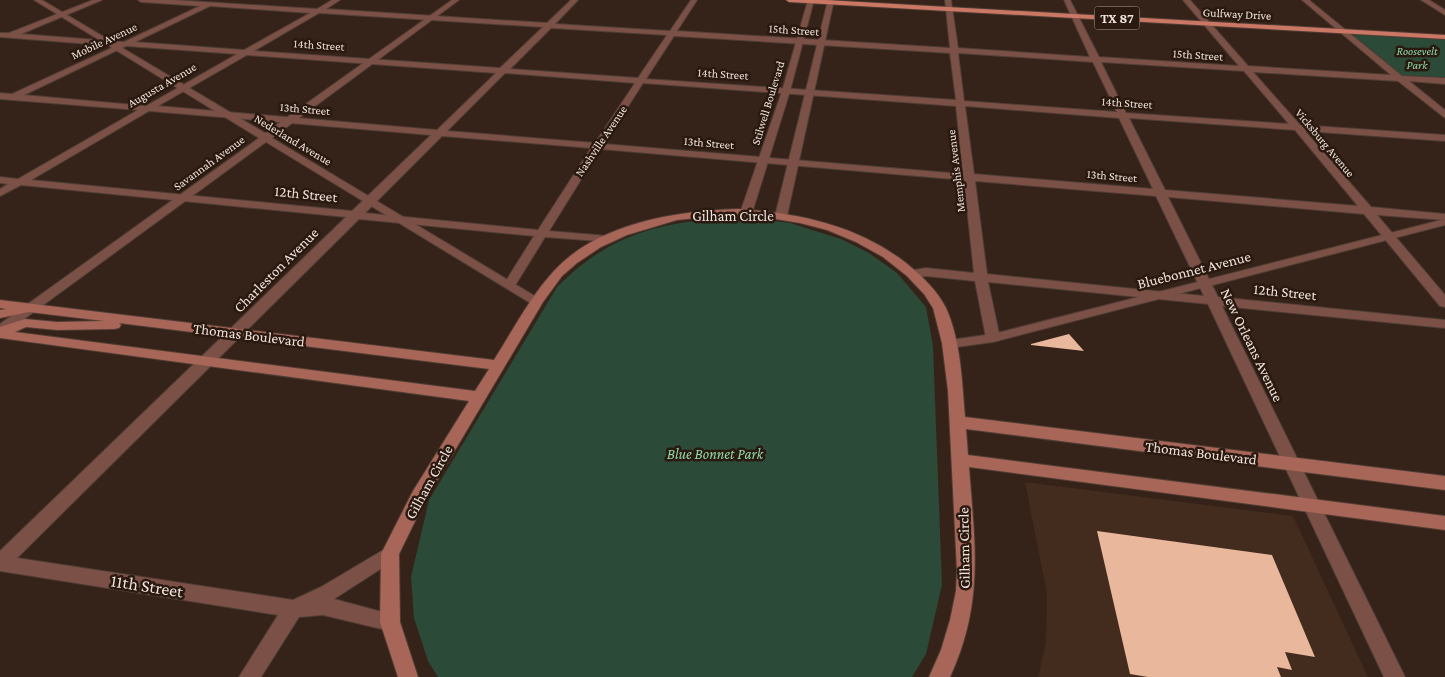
<svg xmlns="http://www.w3.org/2000/svg" width="1445" height="677" viewBox="0 0 1445 677" font-family="'Crimson Pro',serif">
<style>
.built{fill:#432b1d}
.green{fill:#2c4a38}
.building{fill:#e9b79c}
.lines{fill:none;stroke-linecap:round;stroke-linejoin:round}
.minor-casing{stroke:#4f3d33;stroke-width:2}
.tertiary-casing{stroke:#4f3d33;stroke-width:2}
.secondary-casing{stroke:#4f3d33;stroke-width:2}
.primary-casing{stroke:#4f3d33;stroke-width:2}
.minor{fill:#7a5047;fill-rule:evenodd}
.tertiary{fill:#7a5047;fill-rule:evenodd}
.secondary{fill:#a76658;fill-rule:evenodd}
.primary{fill:#cb7765;fill-rule:evenodd}
.labels{text-anchor:middle;dominant-baseline:central;stroke-width:5;stroke-linejoin:round;paint-order:stroke}
.far-street-label{font-size:12px;fill:#f0e3dc;stroke:#2a190f}
.far-park-label{font-size:12px;font-style:italic;fill:#8edaad;stroke:#2a190f}
.shield{fill:#2a190f;stroke:#b5a69e;stroke-width:1}
.shield-label{font-size:14px;font-weight:bold;fill:#f0e3dc}
.street-label{font-size:15px;fill:#f0e3dc;stroke:#2a190f}
.park-label{font-size:15px;font-style:italic;fill:#8edaad;stroke:#2a190f}
.near-street-label{font-size:18px;fill:#f0e3dc;stroke:#2a190f}
</style>
<rect width="100%" height="100%" fill="#352218"/>
<!-- built -->
<path class="built" d="M1025,482L1293,516L1368,677H1038L1046,642L1047,594Z"/>
<!-- green -->
<g class="green">
<path d="M1358,34L1445,39V80L1402,76L1353,36Z"/>
<path d="M740,217L790,223L841,239L869,253L897,273L926,307L933,346L942,585L926,654L912,677H438L428,661L414,618L411,577L429,500L557,287C611,232 664,221 740,217Z"/>
</g>
<!-- building -->
<g class="building">
<path d="M1069,334L1084,351L1031,345V344Z"/>
<path d="M1097,531L1272,555L1315,657L1285,652L1292,670L1277,667L1281,677H1148L1130,674Z"/>
</g>
<g class="lines">
<defs>
<g id="minor">
<path d="M93,0H102L21,34L124,42L200,6L141,2L138,0H174L317,9L332,0H340L326,9L547,23L571,0H578L555,24L670,31L691,0H697L677,31L950,48L945,0H951L958,48L1090,57L1064,0H1070L1099,57L1239,66L1183,0H1190L1248,66L1391,75L1302,0H1309L1402,76L1445,78V84L1409,81L1445,110V118L1398,81L1253,72L1300,125L1445,135V141L1305,131L1371,207L1445,214V220L1377,215L1445,295V307L1440,306L1364,214L1168,197L1218,297L1445,320V328L1222,306L1405,677H1384L1208,304L988,282L1000,338L998,341H988L986,338L975,281L926,276L912,278L906,274L908,271L926,268L974,273L964,180L600,149L549,231L608,236L614,240L612,242L545,237L516,284L510,288L504,284L534,236L359,219L17,558L293,600L321,587L390,546L396,549L399,554L396,559L334,599L397,616L400,622L397,628L390,631L323,615L299,617L261,677H239L278,615L0,571V551L346,217L21,185L0,196V189L8,184L0,183V177L18,179L138,110L0,99V93L12,94L116,46L0,37V33H9ZM210,6L310,13L244,50L135,42ZM319,13L543,27L500,68L254,51ZM551,28L667,35L638,78L510,69ZM674,36L950,53L956,100L646,79ZM126,46L237,54L146,106L24,95ZM958,53L1093,62L1117,112L964,101ZM247,55L496,73L437,130L158,106ZM1101,62L1244,71L1289,124L1126,113ZM505,73L635,83L595,143L447,131ZM643,83L956,106L963,174L604,144ZM965,106L1119,118L1153,189L974,174ZM149,111L431,135L352,211L31,180ZM1129,118L1295,130L1358,206L1165,190ZM442,136L591,148L538,230L365,213ZM975,181L1156,196L1204,296L987,274Z"/>
<path d="M1421,0H1429L1445,10V15Z"/>
</g>
<g id="tertiary">
<path d="M34,0H42L265,133L452,0H459L272,138L543,301L537,305L532,304L266,142L5,333L0,334V324L259,138Z"/>
<path d="M808,0H814L790,91L752,213L746,216L742,215L740,213L782,91Z"/>
<path d="M828,0H834L787,216L781,219L775,216Z"/>
<path d="M1445,219V225L993,342L950,348L945,347L943,344L945,341L950,340L993,334Z"/>
</g>
<path id="secondary" d="M738,209C798,213 857,225 906,263C922,276 937,290 946,308C961,341 962,382 965,417L1445,476V490L966,429L968,455L1445,516V530L969,467C975,546 984,603 950,677H929L941,650L950,620L956,591L957,571L948,391L942,343L933,308L924,294L907,276L883,257L856,242L827,230L800,223L769,218L738,216L707,217L677,220L627,235L601,247L577,263L562,276L543,302L426,499L399,554L400,622L418,677H398L380,622L381,554L413,491L469,401L0,338V327L25,319L57,322L104,321L29,312L0,318V310L6,309L0,308V300L494,360C513,330 530,297 554,271C598,223 676,211 738,209ZM119,323L489,369L475,391L15,332L26,327L57,330L114,329L119,328L121,325Z"/>
<path id="primary" d="M786,0H825L1445,35V39L789,2Z"/>
</defs>
<!-- minor casing -->
<use href="#minor" class="minor-casing"/>
<!-- tertiary casing -->
<use href="#tertiary" class="tertiary-casing"/>
<!-- secondary casing -->
<use href="#secondary" class="secondary-casing"/>
<!-- primary casing -->
<use href="#primary" class="primary-casing"/>
<!-- minor -->
<use href="#minor" class="minor"/>
<!-- tertiary -->
<use href="#tertiary" class="tertiary"/>
<!-- secondary -->
<use href="#secondary" class="secondary"/>
<!-- primary -->
<use href="#primary" class="primary"/>
</g>
<g class="labels">
<!-- far-street labels -->
<g class="far-street-label">
<text transform="translate(1237 14) rotate(3)">Gulfway Drive</text>
<text transform="translate(794 30) rotate(4)">15th Street</text>
<text transform="translate(104 41) rotate(-25)">Mobile Avenue</text>
<text transform="translate(319 45) rotate(4)">14th Street</text>
<text transform="translate(1198 55) rotate(4)">15th Street</text>
<text transform="translate(723 74) rotate(4)">14th Street</text>
<text transform="translate(162 85) rotate(-30)">Augusta Avenue</text>
<text transform="translate(768 103) rotate(-73)">Stilwell Boulevard</text>
<text transform="translate(1127 103) rotate(4)">14th Street</text>
<text transform="translate(305 109) rotate(5)">13th Street</text>
<text transform="translate(293 140) rotate(31)">Nederland Avenue</text>
<text transform="translate(601 141) rotate(-56)">Nashville Avenue</text>
<text transform="translate(709 143) rotate(5)">13th Street</text>
<text transform="translate(1325 143) rotate(50)">Vicksburg Avenue</text>
<text transform="translate(209 163) rotate(-36)">Savannah Avenue</text>
<text transform="translate(956 171) rotate(-97)">Memphis Avenue</text>
<text transform="translate(1112 176) rotate(5)">13th Street</text>
</g>
<!-- far-park labels -->
<g class="far-park-label">
<text x="1417" y="51">Roosevelt<tspan x="1417" dy="14">Park</tspan></text>
</g>
<!-- shield labels -->
<rect class="shield" x="1094.5" y="6.5" width="45" height="23" rx="4"/>
<g class="shield-label">
<text x="1117" y="18">TX 87</text>
</g>
<!-- street labels -->
<g class="street-label">
<text transform="translate(306 194) rotate(6)">12th Street</text>
<text x="733" y="216">Gilham Circle</text>
<text transform="translate(276 270) rotate(-45)">Charleston Avenue</text>
<text transform="translate(1194 270) rotate(-14)">Bluebonnet Avenue</text>
<text transform="translate(1285 292) rotate(6)">12th Street</text>
<text transform="translate(249 335) rotate(7)">Thomas Boulevard</text>
<text transform="translate(1252 345) rotate(64)">New Orleans Avenue</text>
<text transform="translate(1201 453) rotate(7)">Thomas Boulevard</text>
<text transform="translate(429 482) rotate(-61)">Gilham Circle</text>
<text transform="translate(964 548) rotate(-91)">Gilham Circle</text>
</g>
<!-- park labels -->
<g class="park-label">
<text x="715" y="454">Blue Bonnet Park</text>
</g>
<!-- near-street labels -->
<g class="near-street-label">
<text transform="translate(147 586) rotate(9)">11th Street</text>
</g>
</g>
</svg>
